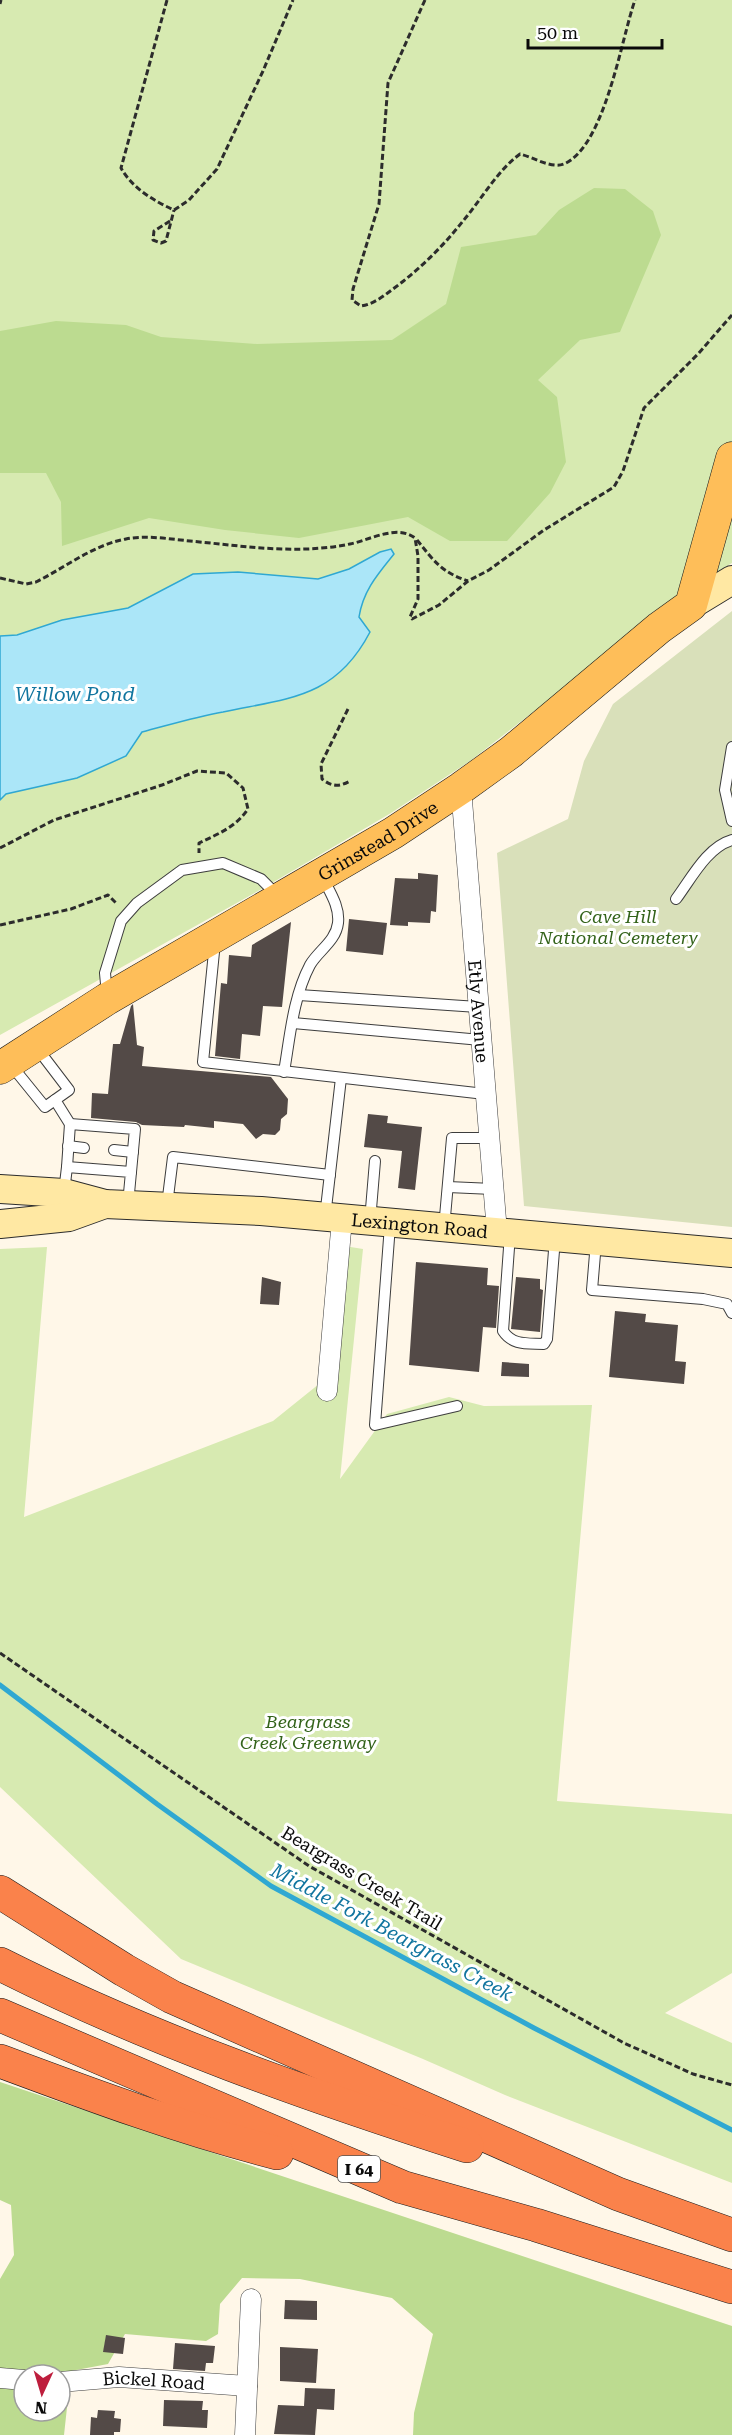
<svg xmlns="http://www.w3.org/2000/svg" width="732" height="2435" viewBox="0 0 732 2435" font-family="'Roboto Serif',serif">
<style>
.green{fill:#d7eab1}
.forest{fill:#bcdb90;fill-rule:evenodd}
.cemetery{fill:#d9e0ba}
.water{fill:#abe6f8;stroke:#2fa8d2;stroke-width:1.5}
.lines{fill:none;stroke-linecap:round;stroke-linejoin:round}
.stream{stroke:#2fa8d2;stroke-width:5}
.building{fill:#534a47}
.service-casing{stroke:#3d3d3d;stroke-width:12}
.minor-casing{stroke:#3d3d3d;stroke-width:21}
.secondary-casing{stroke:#2c2c2c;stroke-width:30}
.primary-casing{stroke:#1b1b1b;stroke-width:33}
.motorway-casing{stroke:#1b1b1b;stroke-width:34}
.path{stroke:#2c2c2c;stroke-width:3;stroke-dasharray:6 3;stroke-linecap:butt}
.service{stroke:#fff;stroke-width:10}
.minor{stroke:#fff;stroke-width:20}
.secondary{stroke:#ffe8a3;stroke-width:28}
.primary{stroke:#febe59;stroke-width:32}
.motorway{stroke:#fa824b;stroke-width:33}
.labels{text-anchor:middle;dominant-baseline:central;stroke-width:6;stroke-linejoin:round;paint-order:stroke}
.shield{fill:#fff;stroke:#545454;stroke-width:1.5}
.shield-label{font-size:16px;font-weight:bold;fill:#0a0a0a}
.street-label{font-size:18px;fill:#0a0a0a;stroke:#fff}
.park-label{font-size:18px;font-style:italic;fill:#33631a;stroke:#fff}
.water-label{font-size:20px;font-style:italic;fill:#11759f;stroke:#fff}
</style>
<rect width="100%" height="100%" fill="#fff7e8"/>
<!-- green -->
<g class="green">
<path d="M0,0H732V563L653,612L564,688L470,761L391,813L260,890L0,1035Z"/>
<path d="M332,1244L363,1249L340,1479L387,1414L449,1397L484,1406L592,1405L557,1801L732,1814V1973L665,2013L732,2043V2183L505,2095L423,2059L181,1959L0,1787V1249L47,1247L24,1517L273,1421L319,1384Z"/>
</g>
<!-- forest -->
<g class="forest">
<path d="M594,188L625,189L653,211L661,235L620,332L580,340L538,380L557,397L566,462L550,493L507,541H450L408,517L299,538L225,530L149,518L62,546L61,502L46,473H0V331L56,321L126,325L161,337L257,344L392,340L446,304L461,247L536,235L559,210Z"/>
<path d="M0,2082L732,2326V2435H413L414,2413L433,2334L392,2298L300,2279L242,2278L220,2304L218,2334L206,2341L125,2334L108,2364L71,2371L64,2435H0V2279L14,2255L11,2205L0,2200ZM24,2375H60V2411H24Z"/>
</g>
<!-- cemetery -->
<path class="cemetery" d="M732,611V1227L524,1206L497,853L568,819L584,761L613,704Z"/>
<!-- water -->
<path class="water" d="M391,549L394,554C377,575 363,591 359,617L370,632C335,699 288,698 223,712C195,717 169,725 142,732L126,756L77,778L6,794L0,800V636L17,635L62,620L128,608L193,574L238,572L318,579L349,569L380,552Z"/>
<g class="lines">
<!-- stream -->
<path class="stream" d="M0,1685L157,1804L271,1886L534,2028L732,2130"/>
</g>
<!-- building -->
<g class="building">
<path d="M418,873L438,875L436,912L431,911L430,923L408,922V926L390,925L395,878L418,879Z"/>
<path d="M349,919L387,923L383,955L346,951Z"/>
<path d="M291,922L282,1007L263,1006L260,1036L242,1034L240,1059L215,1056L221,983L227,984L229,955L251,957L252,945Z"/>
<path d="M133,1004L137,1045L144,1047L142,1066L271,1077L288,1099L287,1114L281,1119L280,1130L275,1135L263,1134L256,1139L243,1124L214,1121V1128L185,1125L184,1127L142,1125L136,1122L91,1118L92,1093L108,1094L113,1044H120L131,1006Z"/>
<path d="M368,1114L388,1116L387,1123L422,1127L415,1190L398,1188L402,1151L364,1147Z"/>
<path d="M416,1262L488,1268L487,1285L499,1286L496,1328L483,1327L479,1372L409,1365Z"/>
<path d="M262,1277L281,1282L279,1305L260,1304Z"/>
<path d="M516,1277L540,1279V1289L543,1290L540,1332L511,1329Z"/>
<path d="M615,1311L646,1314L645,1322L678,1325L675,1361L686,1362L684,1384L609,1377Z"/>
<path d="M502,1362L529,1364V1377L501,1376Z"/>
<path d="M285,2300L317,2301V2320L284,2319Z"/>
<path d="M106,2335L125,2338L123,2354L103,2352Z"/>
<path d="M175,2343L215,2346L213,2363H206L205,2371L173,2369Z"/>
<path d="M280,2347L318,2349L316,2383L280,2381Z"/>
<path d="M305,2388L335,2389L334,2410L317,2409L315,2435L274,2434L278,2405L304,2406Z"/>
<path d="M164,2400L203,2401L202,2410H208L207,2428L163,2426Z"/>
<path d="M98,2410L115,2411L114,2418L121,2419L120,2432H114V2435H90L91,2417L97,2418Z"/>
</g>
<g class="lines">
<defs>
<g id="service">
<path d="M732,747L725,790L732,821"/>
<path d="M676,899C691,879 707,847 732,840"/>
<path d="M215,942L203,1062L485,1094"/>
<path d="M107,995L105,973L121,921L137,903L182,870L223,863L261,879L278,896"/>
<path d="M299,995L478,1007"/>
<path d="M293,1023L481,1040"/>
<path d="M11,1065L45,1107L69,1090L37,1048"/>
<path d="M284,1072C290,1037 293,997 310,965C318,951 336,941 338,923C340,906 329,891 322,876"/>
<path d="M55,1100L70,1124"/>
<path d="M68,1146L84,1148"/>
<path d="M114,1150L133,1152"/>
<path d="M67,1167L70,1124L135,1129L131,1172"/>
<path d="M448,1187L493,1189"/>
<path d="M64,1192L67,1167L131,1172L128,1204"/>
<path d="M167,1205L173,1157L330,1175"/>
<path d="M325,1217L341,1078"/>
<path d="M370,1221L375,1161"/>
<path d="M390,1225L375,1425L457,1406"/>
<path d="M444,1228L452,1138H489"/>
<path d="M510,1234L503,1331C513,1346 528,1343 544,1344L547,1339L555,1238"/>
<path d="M596,1242L592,1290L703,1299L727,1304L732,1313"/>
</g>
<g id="minor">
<path id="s1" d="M461,788L497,1232"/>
<path d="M327,1391L342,1219"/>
<path d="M0,2378L24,2380"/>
<path id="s2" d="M60,2382L119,2377L247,2386"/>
<path d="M245,2435L251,2299"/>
</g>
<g id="secondary">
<path d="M691,605L732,580"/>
<path id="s3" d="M0,1189L64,1193L105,1204L261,1211L732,1253"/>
<path d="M0,1224L69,1217L105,1204"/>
</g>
<g id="primary">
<path id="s4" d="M0,1068L107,999L393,833L461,788L511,752L659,628L691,605L732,458"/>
</g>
<g id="motorway">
<path d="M0,1892L124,1970L172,1997L618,2194L732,2235"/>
<path d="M0,1964C149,2039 308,2095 467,2146"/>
<path d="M0,2015L402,2187L536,2225L732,2287"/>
<path d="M0,2061C91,2095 183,2129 277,2153"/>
</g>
</defs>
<!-- service casing -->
<use href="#service" class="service-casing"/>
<!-- minor casing -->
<use href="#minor" class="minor-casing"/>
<!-- secondary casing -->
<use href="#secondary" class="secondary-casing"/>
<!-- primary casing -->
<use href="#primary" class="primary-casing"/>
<!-- motorway casing -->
<use href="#motorway" class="motorway-casing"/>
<!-- path -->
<g class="path">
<path d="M167,0L121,168C132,188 154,201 174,210L189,200L217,169L263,71L293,0"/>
<path d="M425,0L388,83L379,204L353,289L352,300L361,306C375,304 386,294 397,286C422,267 444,245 463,221C481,200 497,171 520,154C533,157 551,169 564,164C605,146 621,40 635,0"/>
<path d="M0,4L1,0"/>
<path d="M170,221L154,231L153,240L161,243L166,241L174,210"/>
<path d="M417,540C434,561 441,572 468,581"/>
<path d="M0,578L26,584L36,582C66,567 93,545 126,539C147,535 170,539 190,541C244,546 296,555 350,544C370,540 397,524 415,538L418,556V599L410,617L412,619L439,605L468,581L489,570L544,530L614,487L623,471L644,408L698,354L732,315"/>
<path d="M348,709L321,764L322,779C332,787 339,787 350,781"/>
<path d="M0,848L54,820L162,785L197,771L226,773L243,788L248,809C236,827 218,834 199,843V853"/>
<path d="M0,925L71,909L108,895L117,904"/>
<path d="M0,1653L309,1866L624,2043L693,2074L732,2085"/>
</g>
<!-- service -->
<use href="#service" class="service"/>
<!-- minor -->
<use href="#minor" class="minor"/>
<!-- secondary -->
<use href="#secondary" class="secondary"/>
<!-- primary -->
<use href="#primary" class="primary"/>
<!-- motorway -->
<use href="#motorway" class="motorway"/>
</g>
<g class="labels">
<!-- shield labels -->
<rect class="shield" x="338" y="2156" width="42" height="26" rx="4.5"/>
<g class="shield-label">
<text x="359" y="2169">I 64</text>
</g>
<!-- street labels -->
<g class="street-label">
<text stroke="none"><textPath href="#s4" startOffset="441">Grinstead Drive</textPath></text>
<text stroke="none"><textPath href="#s1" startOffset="224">Etly Avenue</textPath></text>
<text stroke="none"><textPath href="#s3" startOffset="422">Lexington Road</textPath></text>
<text transform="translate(362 1878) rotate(31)">Beargrass Creek Trail</text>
<text stroke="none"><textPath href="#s2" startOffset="94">Bickel Road</textPath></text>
</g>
<!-- park labels -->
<g class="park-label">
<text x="618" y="916">Cave Hill<tspan x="618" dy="21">National Cemetery</tspan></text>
<text x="308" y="1721">Beargrass<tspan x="308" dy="21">Creek Greenway</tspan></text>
</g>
<!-- water labels -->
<g class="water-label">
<text x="75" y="694">Willow Pond</text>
<text transform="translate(392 1932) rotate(28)">Middle Fork Beargrass Creek</text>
</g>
</g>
<!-- north arrow -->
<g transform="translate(42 2393) rotate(184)"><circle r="28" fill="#ffffff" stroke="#9d9d9d" stroke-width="1.5"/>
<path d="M0-4.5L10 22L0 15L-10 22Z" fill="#be1e3d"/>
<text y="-9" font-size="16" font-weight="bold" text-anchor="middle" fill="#0a0a0a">N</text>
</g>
<!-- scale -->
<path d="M528 39v9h134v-9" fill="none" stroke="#0a0a0a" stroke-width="3"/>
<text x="537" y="39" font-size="18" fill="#0a0a0a" stroke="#ffffff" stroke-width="4.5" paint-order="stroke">50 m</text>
</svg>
